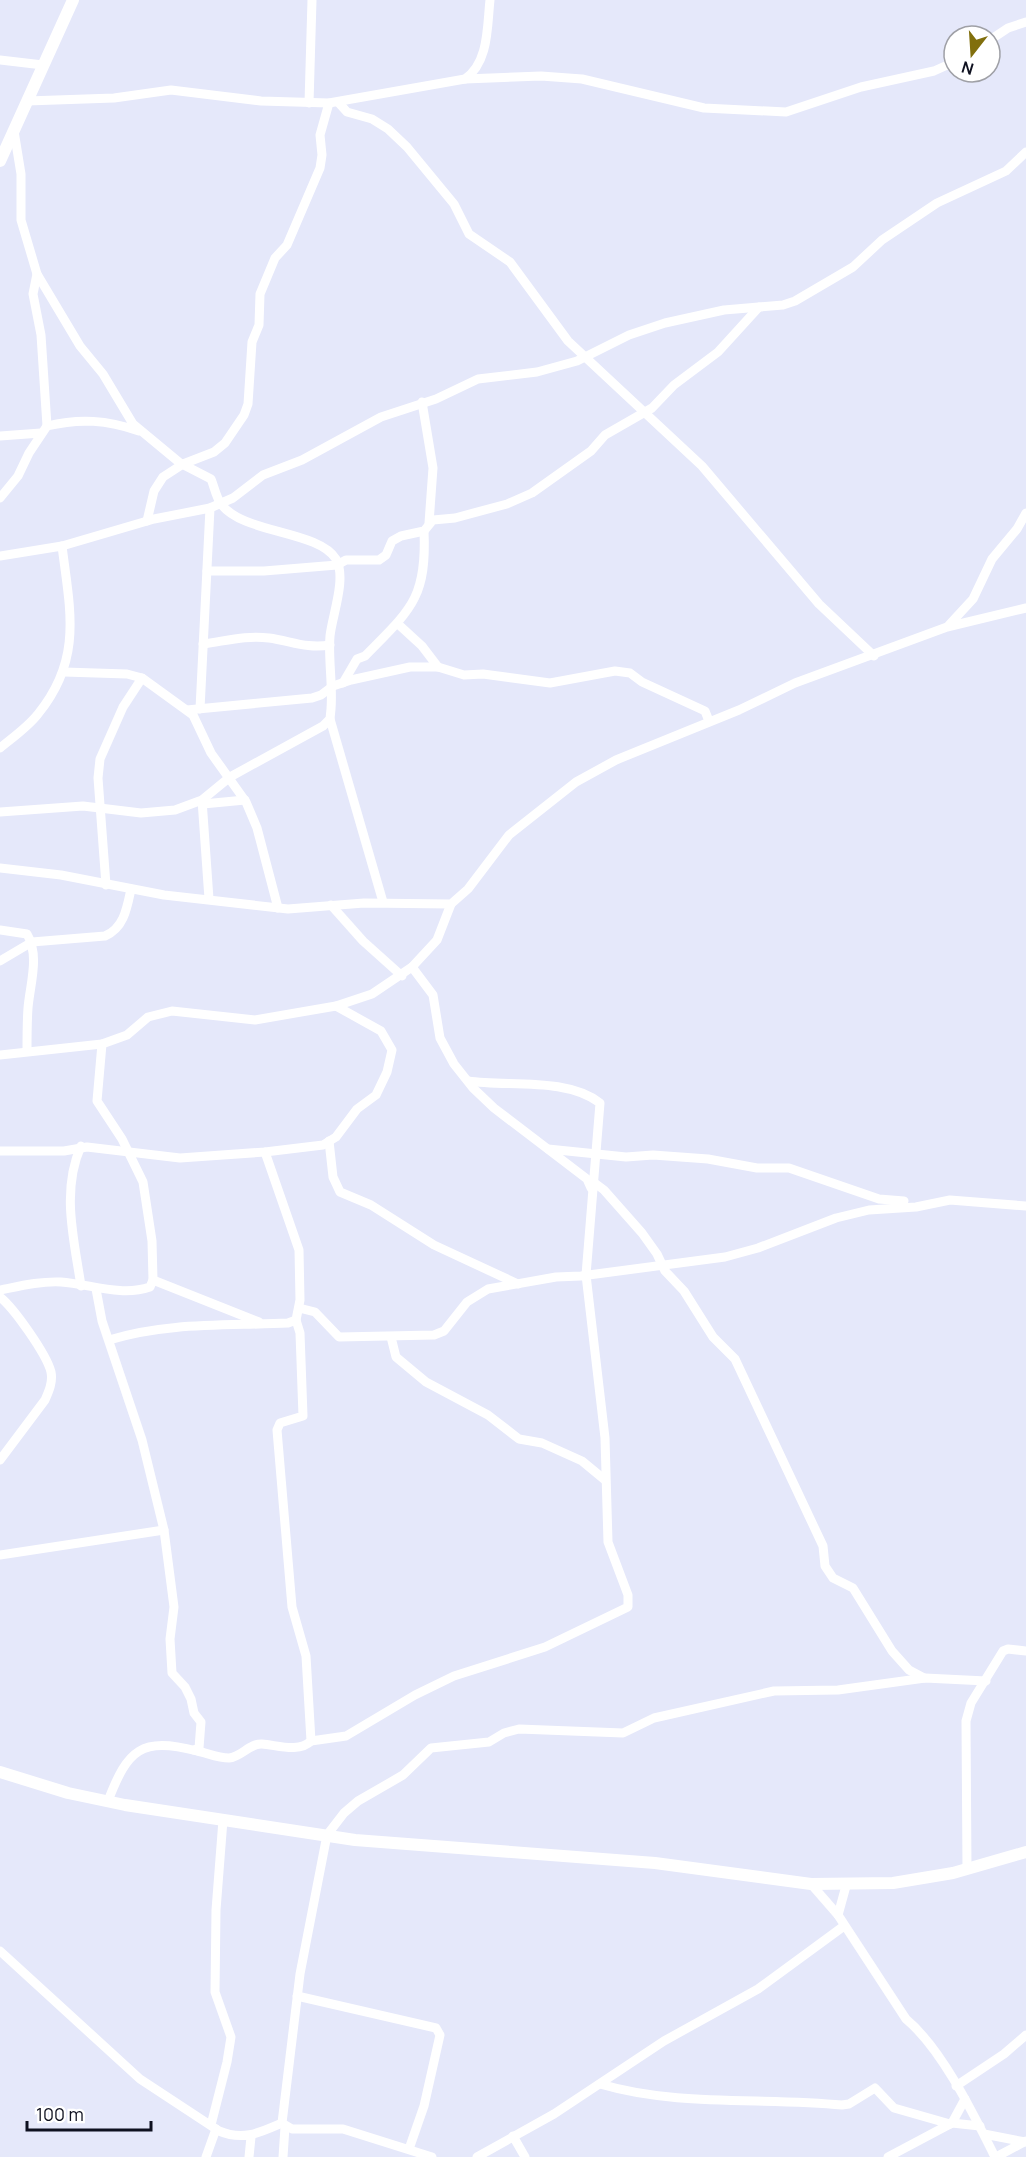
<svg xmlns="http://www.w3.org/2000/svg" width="1026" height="2157" viewBox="0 0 1026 2157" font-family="Manrope,sans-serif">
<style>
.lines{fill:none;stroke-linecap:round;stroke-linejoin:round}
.minor{stroke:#fff;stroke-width:9}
.tertiary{stroke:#fff;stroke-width:12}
</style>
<rect width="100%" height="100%" fill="#e5e8fa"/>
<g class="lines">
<!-- minor -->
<g class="minor">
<path d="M990,40L1008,28L1026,22"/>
<path d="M0,60L43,65"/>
<path d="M465,79L541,76L582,79L704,108L786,112L861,87L934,71L954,62"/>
<path d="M27,101L114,98L171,90L261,101L329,103L465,79C489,62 487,27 490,0"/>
<path d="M338,102L347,112L372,119L388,129L407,147L454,204L469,234L510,262L568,341L702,466L819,604L874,656"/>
<path d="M309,103L312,0"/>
<path d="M37,274L33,294L41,335L47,426"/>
<path d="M422,402L433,468L429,523"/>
<path d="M0,436L41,433"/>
<path d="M0,498L18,476L29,453L47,426C80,418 107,420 139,431"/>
<path d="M147,521L154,491L163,477L183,464L214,452L225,443L244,415L248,404L252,342L259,325L260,294L275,258L287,245L320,168L322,155L320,135L329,103"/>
<path d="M0,556L62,546L154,519L210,508L233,498L263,475L302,460L381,417L436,399L478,379L537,372L577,361L629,335L665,323L724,310L783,305L795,301L853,267L882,240L937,203L1006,171L1026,152"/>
<path d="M207,571H264L337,565L346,560H379L386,555L392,541L401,536L424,531L433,520L455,518L507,504L532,493L591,451L605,435L652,408L674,385L718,352L759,307"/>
<path d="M398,624L422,646L438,667"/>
<path d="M949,625L973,599L992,559L1017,529L1026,513"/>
<path d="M203,644C226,641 246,635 269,638C291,641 307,649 330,645"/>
<path d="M64,672L127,674L142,678L193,715L211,753L246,802L257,828L278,908"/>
<path d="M343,683L357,659L365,656C410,610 427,599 424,531"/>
<path d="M200,709L210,508"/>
<path d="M187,710L312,698L321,695L333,686L351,680L410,667H438L464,675L483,674L550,683L615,671L630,673L642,682L705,711L709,721"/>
<path d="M330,719L383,902"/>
<path d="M0,748C12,738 28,727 38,714C83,659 70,610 62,546"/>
<path d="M202,800L209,899"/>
<path d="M203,804L245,800"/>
<path d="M0,812L83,806L141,813L175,810L202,800L230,777L323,726L330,719L331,709C333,685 328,658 330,636C332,616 347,578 336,559C318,530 243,534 221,504C216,497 214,486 211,479L180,463L133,424L103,374L80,346L37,274L21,220V174L14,131"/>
<path d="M0,868L61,875L164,895L288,909L364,903L451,904L468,889L509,835L576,782L616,760L739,710L795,683L947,627L1026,608"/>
<path d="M106,885L98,778L100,759L123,707L142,678"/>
<path d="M331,905L363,941L402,976"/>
<path d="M0,930L27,934C40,956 30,984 28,1008C27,1022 27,1037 27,1051"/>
<path d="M0,961L32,942L105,936C124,928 127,908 131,889"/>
<path d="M412,967L433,995L440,1038L454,1064L473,1088L494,1108L587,1179L591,1188"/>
<path d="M0,1055L102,1044L127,1035L148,1017L172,1011L255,1020L336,1006L372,994L412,967L437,940L451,904"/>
<path d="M329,1141L333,1177L340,1192L371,1205L434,1245L518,1284"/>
<path d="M81,1146C61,1191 74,1239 81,1286"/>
<path d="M548,1149L626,1157L653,1155L708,1159L757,1168H789L879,1199L904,1201"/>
<path d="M0,1151H64L87,1147L180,1158L265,1152L323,1145L336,1137L357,1109L376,1095L387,1072L392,1050L381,1031L336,1006"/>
<path d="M592,1181L604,1190L642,1233L657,1254L665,1271L684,1291L713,1337L735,1359L823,1546L825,1566L833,1578L853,1588L892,1651L909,1670L924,1678"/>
<path d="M153,1280L259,1322"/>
<path d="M96,1289L102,1321L142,1440L164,1530L174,1607L170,1639L172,1673L185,1687L191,1699L194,1713L201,1722L199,1748L194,1750"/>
<path d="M0,1290C20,1286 40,1281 61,1282C90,1284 121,1297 150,1287L153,1280L152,1241L143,1182L122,1139L97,1101L102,1044"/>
<path d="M0,1297C14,1308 47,1355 51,1372C53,1382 49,1391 45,1400L0,1460"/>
<path d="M299,1308L315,1312L339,1337L434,1335L444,1331L467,1302L488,1289L556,1277L581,1276L725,1257L758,1248L836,1218L869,1210L916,1207L950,1200L1026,1206"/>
<path d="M391,1337L396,1357L426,1382L488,1415L519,1439L542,1443L582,1461L605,1480"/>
<path d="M109,1340C167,1322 227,1326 288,1323L296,1320L300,1300L299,1250L265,1152"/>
<path d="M0,1555L164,1530"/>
<path d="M311,1741L346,1736L415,1695L454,1676L545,1647L628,1607V1595L608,1542L605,1438L586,1275L600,1103C566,1077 508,1087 468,1081"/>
<path d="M108,1801C128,1749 141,1737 197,1751C207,1753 218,1758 229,1758C241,1757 250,1743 262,1744C277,1745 299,1753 311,1741L306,1656L292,1607L277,1430L280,1423L303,1416L300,1333L296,1320"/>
<path d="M967,1869L966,1721L971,1703L1003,1651L1008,1649L1026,1651"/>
<path d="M811,1884L838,1915L906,2019C942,2049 974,2115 995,2157"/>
<path d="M838,1915L846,1886"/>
<path d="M0,1951L140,2079L219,2131C243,2141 259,2133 282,2123"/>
<path d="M297,1996L436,2028L440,2035L424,2106L409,2149"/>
<path d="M600,2084C678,2107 762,2097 842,2105L849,2104L875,2088L894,2108L950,2124"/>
<path d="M956,2086L1004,2054L1026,2035"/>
<path d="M952,2123L965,2099"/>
<path d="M211,2125L227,2062L231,2037L215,1992L216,1910L223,1820"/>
<path d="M984,2134L1025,2142"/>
<path d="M513,2136L525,2157"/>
<path d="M206,2157L216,2129"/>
<path d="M249,2157L251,2137"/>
<path d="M283,2157L285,2127"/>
<path d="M432,2157L343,2129H292L282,2123L300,1974L327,1835L344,1813L358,1801L403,1775L431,1748L489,1742L504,1733L519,1729L623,1733L654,1718L774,1691L838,1690L925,1678L986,1681"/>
<path d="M477,2157L554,2114L664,2041L758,1989L844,1926"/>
<path d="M888,2157L952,2123L980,2126"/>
<path d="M996,2157L1026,2141"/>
</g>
<!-- tertiary -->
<g class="tertiary">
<path d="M0,161L73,0"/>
<path d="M0,1772L68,1793L125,1805L355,1840L655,1863L811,1884L893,1883L953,1873L1026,1852"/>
</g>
</g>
<!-- north arrow -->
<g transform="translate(972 54) rotate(197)"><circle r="28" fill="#ffffff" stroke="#9fa0a6" stroke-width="1.5"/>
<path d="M0-4.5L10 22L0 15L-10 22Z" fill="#816f0d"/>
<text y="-9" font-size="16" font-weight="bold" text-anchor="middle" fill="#0f1120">N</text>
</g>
<!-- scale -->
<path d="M27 2121v9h124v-9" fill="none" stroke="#0f1120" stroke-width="3"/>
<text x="36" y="2121" font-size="18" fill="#0f1120" stroke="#ffffff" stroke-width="4.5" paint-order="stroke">100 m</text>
</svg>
